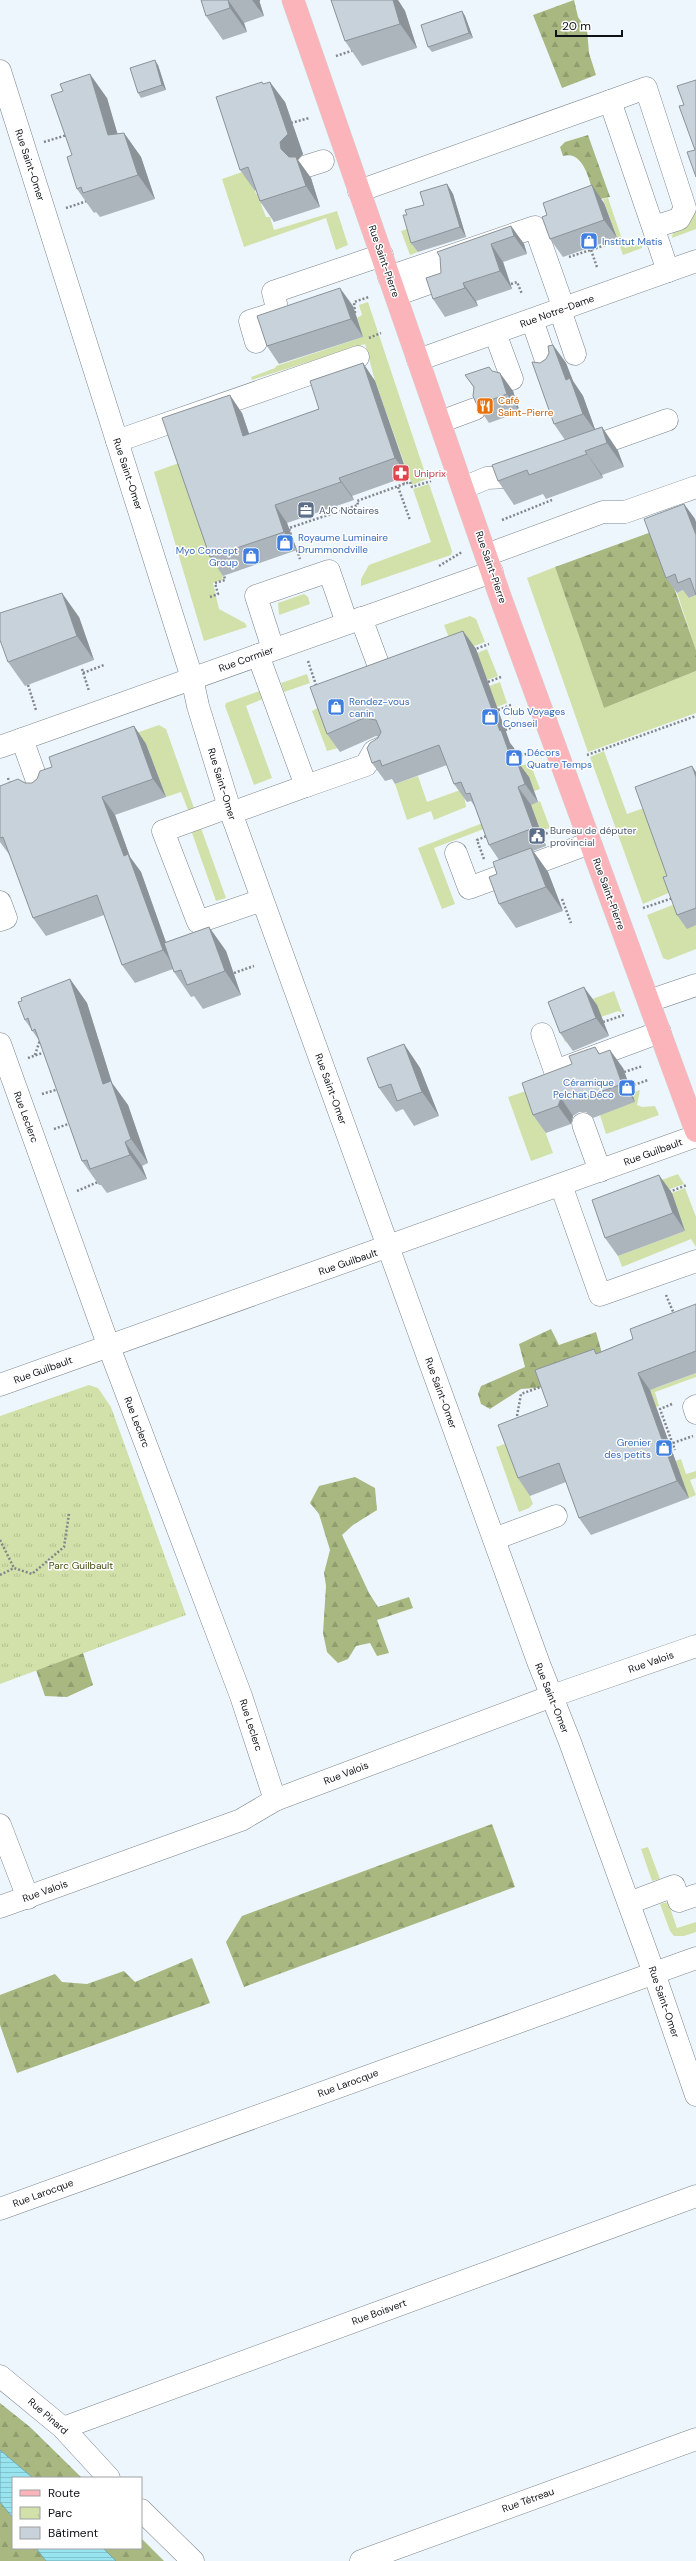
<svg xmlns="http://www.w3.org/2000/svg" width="696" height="2561" viewBox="0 0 696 2561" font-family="'DM Sans',sans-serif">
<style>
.grass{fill:#d2e1a9}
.forest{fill:url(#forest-firs)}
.park{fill:url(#park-tufts)}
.water{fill:url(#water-rules);stroke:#6fa6af}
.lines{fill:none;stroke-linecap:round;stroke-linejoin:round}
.minor-casing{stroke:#7b858c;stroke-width:23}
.major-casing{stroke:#d4d5d5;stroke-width:23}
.path{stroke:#80868b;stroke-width:2.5;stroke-dasharray:2 2;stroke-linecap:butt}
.minor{stroke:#fff;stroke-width:22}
.major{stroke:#fcb4bb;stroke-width:22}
.wall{fill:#abb5bb}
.shaded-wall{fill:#8b9399}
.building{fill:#c7d2da;stroke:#8b9399}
.labels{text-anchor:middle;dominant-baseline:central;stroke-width:3;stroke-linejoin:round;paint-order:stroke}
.street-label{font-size:10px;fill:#0f1316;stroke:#fff}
.shop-label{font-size:10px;fill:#366cbe;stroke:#fff;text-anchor:start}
.food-label{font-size:10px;fill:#c56008;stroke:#fff;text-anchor:start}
.health-label{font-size:10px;fill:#be3a42;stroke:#fff;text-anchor:start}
.service-label{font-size:10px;fill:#4e5e75;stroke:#fff;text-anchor:start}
.park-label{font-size:10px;fill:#3f4b0b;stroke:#fff}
</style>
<defs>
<pattern id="forest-firs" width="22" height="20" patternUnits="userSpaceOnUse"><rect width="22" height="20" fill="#a9b880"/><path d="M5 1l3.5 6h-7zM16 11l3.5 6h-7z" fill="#909d6e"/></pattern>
<pattern id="park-tufts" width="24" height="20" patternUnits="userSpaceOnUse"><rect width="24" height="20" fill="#d2e1a9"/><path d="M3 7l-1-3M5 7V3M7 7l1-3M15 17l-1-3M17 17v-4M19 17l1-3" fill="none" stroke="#b3c091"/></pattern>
<pattern id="water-rules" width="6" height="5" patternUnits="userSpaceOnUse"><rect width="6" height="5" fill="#98e5f0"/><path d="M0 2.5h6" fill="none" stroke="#82c4cd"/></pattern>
</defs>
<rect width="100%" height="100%" fill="#eef6fd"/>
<!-- grass -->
<g class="grass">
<path d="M248,170L256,194L264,192L268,203L261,204L266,217H270L274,230L337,211L348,245L336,250L326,218L244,247L222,179Z"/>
<path d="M608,198L625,248L641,243L642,248L623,255L603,199Z"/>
<path d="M696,211V229L672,238L673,231Z"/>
<path d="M410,228L418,252L410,255L401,231Z"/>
<path d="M368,302L427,479L412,485L375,381L365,344L252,380L251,377L275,368L276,366L363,337L357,318L362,315L359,305Z"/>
<path d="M179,463L198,503L223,576L222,580L213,583L219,609L245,623L247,627L204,641L154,472Z"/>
<path d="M429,484L452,551L451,555L361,586V579L369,565L431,542L413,489Z"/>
<path d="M555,567L604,708L696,671V713L588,752L527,578Z"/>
<path d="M686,589L689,598L696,595V650L677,593Z"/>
<path d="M304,594L308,597L310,604L279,615L278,603Z"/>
<path d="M470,616L476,619L485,642L455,653L444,625Z"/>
<path d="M487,649L498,676L487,680L477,653Z"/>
<path d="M307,674L310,683L284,692L281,683Z"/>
<path d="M500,682L507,703L497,707L489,686Z"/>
<path d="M262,690L265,698L246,706L272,778L254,785L225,706L226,703Z"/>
<path d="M323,705L338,748L327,751L312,711Z"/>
<path d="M159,725L166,729L194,808L188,810L181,792L166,797L146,744L125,737Z"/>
<path d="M604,751L627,814L647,807L673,891L643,904L590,757Z"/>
<path d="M530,763L540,789L534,791L520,766Z"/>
<path d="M418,776L427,802L463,789L466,807L434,820L431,811L407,820L395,784Z"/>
<path d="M540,801L550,828L540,831L534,815L489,827L434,848L455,904L442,909L418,848Z"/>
<path d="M201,828L226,898L216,901L192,833Z"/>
<path d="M678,903L696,925V949L668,960L663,958L647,915Z"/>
<path d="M614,991L622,1013L618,1011L601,1017L597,1006L569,1041L565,1042L554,1013Z"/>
<path d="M550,1083L534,1101L553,1153L531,1161L508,1097Z"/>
<path d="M640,1090L637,1105L642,1107L655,1106L659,1115L606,1134L600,1115L635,1102L632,1093Z"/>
<path d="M678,1174L684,1184L603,1214L599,1203Z"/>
<path d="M685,1188L696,1217V1247L691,1239L622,1267L618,1256L685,1231L672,1193Z"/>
<path d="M696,1373V1377L655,1392L659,1406L656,1407L646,1379L656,1388Z"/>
<path d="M510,1442L533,1504L529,1508L519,1512L496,1447Z"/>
<path d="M681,1459L686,1474L696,1471V1478L690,1480L696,1495L689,1498L675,1461Z"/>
<path d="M648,1847L660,1879L652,1881L641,1849Z"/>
<path d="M668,1902L677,1928L696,1922V1932L684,1936H674L670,1931L660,1904Z"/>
</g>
<!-- forest -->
<g class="forest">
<path d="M574,0L578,17L587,30L589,53L596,75L562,88L533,15Z"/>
<path d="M588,135L610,197L595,200C590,184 585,150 563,156L560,147L565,142Z"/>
<path d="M654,531L696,650V671L604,708L555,567Z"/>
<path d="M551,1329L559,1345L596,1332L603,1357L584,1363L579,1354L543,1369L547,1387L521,1389L490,1409L481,1404L478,1394L481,1386L525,1367L519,1344Z"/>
<path d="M355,1477L375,1488L377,1510L353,1525L342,1535L369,1593L378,1607L409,1597L413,1608L377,1620L389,1653L377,1656L370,1643L356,1646L348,1659L338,1663L327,1652L323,1633L326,1586L324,1573L330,1550L319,1514L310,1503L319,1486Z"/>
<path d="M104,1645L83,1653L93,1685L67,1697L45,1696L36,1670L38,1651Z"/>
<path d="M492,1824L515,1887L244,1987L226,1942L242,1916Z"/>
<path d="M192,1958L210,2003L17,2073L0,2025V1995L55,1974L62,1982L87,1984L124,1971L135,1982Z"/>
<path d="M0,2403L30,2427L82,2478H33L0,2450Z"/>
<path d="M0,2502L13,2518V2548H36L46,2561H0Z"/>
<path d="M141,2538L164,2561H116L103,2548H141Z"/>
</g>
<!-- park -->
<path class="park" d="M89,1385L98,1388L111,1407L186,1615L0,1684V1416Z"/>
<!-- water -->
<g class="water">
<path d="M0,2450L33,2478H13V2518L0,2502Z"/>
<path d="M36,2548H103L116,2561H46Z"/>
</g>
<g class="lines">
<defs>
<g id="minor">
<path d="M0,71L192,678L198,706L229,807L539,1664L570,1742L654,1973L696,2095"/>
<path d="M610,101L646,88L685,208L679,219L654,227"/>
<path d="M307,166L323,161"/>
<path d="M359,191L610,101L668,271"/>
<path d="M389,277L535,227L564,309"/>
<path d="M396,295L441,279"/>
<path d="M560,310L575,354"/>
<path d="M532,320L549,369"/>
<path d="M495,333L512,379"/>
<path d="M256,342L250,321L278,312L273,292L382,255"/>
<path d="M418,360L696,261"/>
<path d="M440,422L475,409"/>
<path d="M117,441L358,357"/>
<path d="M583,450L667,420"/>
<path d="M463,488L487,478L507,477L525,471"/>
<path d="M486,555L603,512H625L696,487"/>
<path d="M361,618L381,672"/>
<path d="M273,649L256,596L329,571L347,623"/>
<path d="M22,739L40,789"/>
<path d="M0,747L492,572"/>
<path d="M306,786L366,765L374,751L381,748"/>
<path d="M229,807L163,831L198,922L262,900"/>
<path d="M231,813L306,786L258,655"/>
<path d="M456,853L469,888L590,843"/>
<path d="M0,902L6,918L0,920"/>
<path d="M649,1001L696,985"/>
<path d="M542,1034L555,1071L660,1032"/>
<path d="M0,1044L109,1347L241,1696L275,1800"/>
<path d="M583,1124L600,1171"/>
<path d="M561,1185L600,1295L696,1261"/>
<path d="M0,1385L696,1136"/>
<path d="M696,1406L694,1407L696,1413"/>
<path d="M494,1539L556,1516"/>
<path d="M0,1825L28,1898"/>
<path d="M629,1903L674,1886L679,1901L696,1895"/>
<path d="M0,1907L241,1820L275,1800L552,1696L696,1646"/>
<path d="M0,2209L696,1958"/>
<path d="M0,2376L63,2428L109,2478"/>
<path d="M63,2428L696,2196"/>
<path d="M141,2510L193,2561"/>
<path d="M361,2561L696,2439"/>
</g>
<path id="major" d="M293,0L501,599L696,1131"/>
</defs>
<!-- minor casing -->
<use href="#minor" class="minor-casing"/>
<!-- major casing -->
<use href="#major" class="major-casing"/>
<!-- path -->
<g class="path">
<path d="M259,0H260"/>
<path d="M336,56L354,50"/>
<path d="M291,123L309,118"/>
<path d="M44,142L67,135"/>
<path d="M66,208L87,201"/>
<path d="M591,250L597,267"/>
<path d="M569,257L618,241"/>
<path d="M511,284L517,282L522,294"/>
<path d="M355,313L354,302L369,297"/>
<path d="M369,338L381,333"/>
<path d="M402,479L404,484"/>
<path d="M398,487L410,520"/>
<path d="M502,520L552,500"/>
<path d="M295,550L289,528L358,505L357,501L404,484L410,482L412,487L431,481"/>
<path d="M297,550L300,559"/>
<path d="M439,566L462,552"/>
<path d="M210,597L218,594L215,583L225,580L224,575"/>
<path d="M473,650L489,644"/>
<path d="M308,661L317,688"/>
<path d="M82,669L89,691"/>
<path d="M83,673L104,665"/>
<path d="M488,682L501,677"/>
<path d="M28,685L36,710"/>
<path d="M498,710L511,705"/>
<path d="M505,730L518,725"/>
<path d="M587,755L696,716"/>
<path d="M517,757L529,753"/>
<path d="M8,778L10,785"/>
<path d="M542,835L553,831"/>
<path d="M484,859L477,840L489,835"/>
<path d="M562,899L571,923"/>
<path d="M643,908L673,898"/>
<path d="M234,973L254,966"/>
<path d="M603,1022L624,1015"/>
<path d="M35,1055L40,1040"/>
<path d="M28,1058L45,1052"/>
<path d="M624,1072L643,1066"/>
<path d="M634,1085L648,1080"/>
<path d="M42,1094L59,1089"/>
<path d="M54,1129L71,1123"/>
<path d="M77,1191L98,1182"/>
<path d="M669,1192L687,1185"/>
<path d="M666,1295L674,1314"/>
<path d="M672,1404L660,1409L675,1450"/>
<path d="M517,1416L521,1394L543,1386"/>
<path d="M673,1443L693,1436"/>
<path d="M0,1540L14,1568"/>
<path d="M0,1575L14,1568L32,1574L64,1547L69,1514"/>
</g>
<!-- minor -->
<use href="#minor" class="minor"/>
<!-- major -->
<use href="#major" class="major"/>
</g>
<!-- wall -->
<g class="wall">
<path d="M201,0H259L264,16L244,23L247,32L223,40L206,16Z"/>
<path d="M331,0H398L405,11L417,48L362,66L345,41Z"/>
<path d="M462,11L465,16L473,38L432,52L428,47Z"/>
<path d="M158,65L166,90L141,98L138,93Z"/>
<path d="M263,84L285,102L303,154L298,160L311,178L320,207L274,222L260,201L256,190L255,191L240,170Z"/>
<path d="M107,98L117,134L124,133L141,157L155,199L100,217L96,212L94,213L77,189Z"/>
<path d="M447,184L453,194L466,237L418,252L411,243L407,215L424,205Z"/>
<path d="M604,203L617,238L563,257L550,239Z"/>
<path d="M511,226L524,244L527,254L503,262L512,289L476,301L478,306L445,317L433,299L441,273Z"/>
<path d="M353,306L363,337L279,364L267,346Z"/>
<path d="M553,345L566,363L573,381L583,396L595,429L602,427L618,451L624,467L602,475L603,478L546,499L543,494L514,505L498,481L565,440L554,424L540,363L546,359Z"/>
<path d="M363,363L375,381L408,476L352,496L354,500L287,523L297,550L223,576L210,557L242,413L249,434L319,409Z"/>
<path d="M492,371L513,391L520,412L489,423L477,405L474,388L465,375Z"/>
<path d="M684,504L695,519L696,595L689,598L683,590L677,593L666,578Z"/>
<path d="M79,617L94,660L25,686L8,662Z"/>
<path d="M463,631L476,649L510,743L514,748L520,765L529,777L538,802L531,805L546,846L533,851L548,872L563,911L516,928L499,904L497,874L499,860L489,845L475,807L471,801L467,802L454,784L447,765L395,784L392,779L385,781L372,763L379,737L376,736L340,752L327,734Z"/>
<path d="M134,726L146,744L166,797L115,815L130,857L141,872L166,942L209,927L226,951L241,995L203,1009L194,996L191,997L174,972L173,969L135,983L122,965L104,915L46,936L33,918L11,857L0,842V785L1,786L32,783L52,767Z"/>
<path d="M696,772V925L687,929L677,915L667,876Z"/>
<path d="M70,979L87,1003L112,1083L128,1105L148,1163L142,1166L147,1179L107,1193L101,1185H99L82,1161L40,1042L25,1020Z"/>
<path d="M597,1005L609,1036L573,1051L560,1033Z"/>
<path d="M404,1044L420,1068L439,1116L414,1126L403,1109L396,1112L379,1088Z"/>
<path d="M595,1047L600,1054L623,1068L635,1102L593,1118L586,1112H579L573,1116L571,1124L546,1133L533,1115L572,1064Z"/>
<path d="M672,1193L685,1231L618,1256L605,1238Z"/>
<path d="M696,1304V1373L650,1390L689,1498L591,1535L579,1518L566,1482L530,1496L518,1478L548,1406L597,1353L633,1339Z"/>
</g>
<!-- shaded-wall -->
<g class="shaded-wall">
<path d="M228,0L244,23L247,32L230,8Z"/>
<path d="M252,0H259L264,16Z"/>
<path d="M389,0H398L405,11L417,48L400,24Z"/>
<path d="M462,11L465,16L473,38L469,33Z"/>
<path d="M155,60L158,65L166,90L162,85Z"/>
<path d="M90,74L107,98L125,159L108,135Z"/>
<path d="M270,82L285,102L303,154L298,160L311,178L320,207L306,186L295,163L281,149Z"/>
<path d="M124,133L141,157L155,199L138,175Z"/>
<path d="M447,184L453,194L466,237L460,227Z"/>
<path d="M592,185L604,203L617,238L604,220Z"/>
<path d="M511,226L524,244L527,254L514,236Z"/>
<path d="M491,244L503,262L512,289L500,271Z"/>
<path d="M463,283L476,301L478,306L465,288Z"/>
<path d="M340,288L353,306L363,337L351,319Z"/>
<path d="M553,345L566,363L573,381L583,396L596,432L583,414L566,380Z"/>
<path d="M363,363L375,381L408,476L395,458Z"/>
<path d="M500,373L513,391L520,412L507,394Z"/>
<path d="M230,395L242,413L256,454L243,436Z"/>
<path d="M602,427L618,451L624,467L607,443Z"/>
<path d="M585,451L602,475L603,478Z"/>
<path d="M339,478L352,496L354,500L341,482Z"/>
<path d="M684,504L695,519L696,522V535Z"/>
<path d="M275,505L287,523L297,550L284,532Z"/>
<path d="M62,593L79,617L94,660L77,636Z"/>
<path d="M463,631L476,649L510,743L514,748L520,765L529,777L538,802L525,784L512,761L500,731Z"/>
<path d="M134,726L146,744L166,797L153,779Z"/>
<path d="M692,766L696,772V777Z"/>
<path d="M518,787L531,805L546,846L533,828Z"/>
<path d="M102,797L115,815L130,857L141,872L175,968L163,950L124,856Z"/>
<path d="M531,848L548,872L563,911L546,887Z"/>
<path d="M209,927L226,951L241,995L225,971Z"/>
<path d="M70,979L87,1003L112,1083L128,1105L148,1163L131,1139L103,1084Z"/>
<path d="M584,987L597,1005L609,1036L596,1018Z"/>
<path d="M404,1044L420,1068L439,1116L422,1092Z"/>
<path d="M610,1050L623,1068L635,1102L622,1084Z"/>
<path d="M561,1098L573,1116L571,1124L558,1106Z"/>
<path d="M125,1142L142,1166L147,1179L130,1155Z"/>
<path d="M659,1175L672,1193L685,1231L673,1213Z"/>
<path d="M638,1373L650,1390L689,1498L677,1481Z"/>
</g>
<!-- building -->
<g class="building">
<path d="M201,0H228L230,8L206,16Z"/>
<path d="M331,0H393L400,24L345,41Z"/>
<path d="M462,11L469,33L428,47L421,25Z"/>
<path d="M155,60L162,85L138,93L130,68Z"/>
<path d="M90,74L108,135L124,133L138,175L83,193L81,187L77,189L67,157L72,155L51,95L63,91L60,84Z"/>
<path d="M696,80V177L687,152L695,150L679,106L684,105L677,86Z"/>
<path d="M262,82L263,84L270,82L288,134L280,142L281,149L289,157H296L306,186L260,201L248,167L240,170L216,97Z"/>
<path d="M447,184L460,227L411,243L403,215H407L405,210L424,205L420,192Z"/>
<path d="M592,185L604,220L550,239L542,217L547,215L543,203Z"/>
<path d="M511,226L514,236L491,244L500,271L463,283L465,288L433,299L426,278L441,273L440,257L437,252Z"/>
<path d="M340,288L351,319L267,346L257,316Z"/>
<path d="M553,345L566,380L570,378L583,414L554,424L532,362L540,363L546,359L549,353L548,346Z"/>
<path d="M363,363L395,458L339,478L341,482L275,505L284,532L210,557L162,418L230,395L243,436L319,409L310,381Z"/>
<path d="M489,367L492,371L500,373L507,394L477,405L473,396L474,387L465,375Z"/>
<path d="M602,427L607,443L585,451L587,454L529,475L527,470L498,481L492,465Z"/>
<path d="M684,504L696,535V595L690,578L678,583L675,574L666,578L644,519Z"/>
<path d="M62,593L77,636L8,662L0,640V613Z"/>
<path d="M463,631L500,731L501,730L512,761L516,759L525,784L518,787L533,828L489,845L470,793L466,794L461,782L454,784L439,745L382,766L380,760L372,763L367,748L370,743L378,738L381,732L376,720L364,718L327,734L310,687Z"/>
<path d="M134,726L153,779L102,797L124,856L128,854L163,950L122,965L97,895L33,918L3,837L0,838V786L18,779L25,783H32L37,779L40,771L52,767L49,757Z"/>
<path d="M692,766L696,777V908L677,915L663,877L667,876L635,787Z"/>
<path d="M531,848L546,887L499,904L489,877L497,874L493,862Z"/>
<path d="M209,927L225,971L187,985L181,970L174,972L164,943Z"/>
<path d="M70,979L103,1084L111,1081L131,1139L125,1142L130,1155L90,1169L87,1160L82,1161L35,1029L32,1031L28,1018L25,1020L18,1002L22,1001L21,998Z"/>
<path d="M584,987L596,1018L560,1033L548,1002Z"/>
<path d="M404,1044L422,1092L397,1101L391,1084L379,1088L367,1058Z"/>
<path d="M595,1047L599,1054L610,1050L622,1084L581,1099L573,1094H566L561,1098L558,1106L533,1115L522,1083L572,1064L569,1056Z"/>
<path d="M659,1175L673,1213L605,1238L592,1200Z"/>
<path d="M696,1304V1351L638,1373L677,1481L579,1518L559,1463L518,1478L498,1425L548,1406L535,1370L594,1349L596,1354L633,1339L630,1329Z"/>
</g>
<!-- icons -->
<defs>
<symbol id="shop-square" viewBox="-11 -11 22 22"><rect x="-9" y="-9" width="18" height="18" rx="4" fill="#3f7fe0" stroke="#fff"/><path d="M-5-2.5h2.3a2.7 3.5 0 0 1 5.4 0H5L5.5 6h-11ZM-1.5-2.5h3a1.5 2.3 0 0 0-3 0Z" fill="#fff"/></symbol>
<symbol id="restaurant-square" viewBox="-11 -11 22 22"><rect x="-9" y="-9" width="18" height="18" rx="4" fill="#e8710a" stroke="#fff"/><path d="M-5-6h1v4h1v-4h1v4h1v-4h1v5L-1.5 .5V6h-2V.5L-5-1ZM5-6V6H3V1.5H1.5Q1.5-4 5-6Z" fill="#fff"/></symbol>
<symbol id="pharmacy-square" viewBox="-11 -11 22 22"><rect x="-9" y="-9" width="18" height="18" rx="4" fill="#e0444e" stroke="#fff"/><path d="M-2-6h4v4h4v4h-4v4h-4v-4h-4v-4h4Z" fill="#fff"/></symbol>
<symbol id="office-square" viewBox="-11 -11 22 22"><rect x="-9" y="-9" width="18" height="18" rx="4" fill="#5c6f8a" stroke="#fff"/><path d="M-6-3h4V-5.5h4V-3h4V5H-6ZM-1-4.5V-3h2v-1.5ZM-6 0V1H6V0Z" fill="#fff"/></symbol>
<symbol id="civic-square" viewBox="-11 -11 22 22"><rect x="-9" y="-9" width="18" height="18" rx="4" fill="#5c6f8a" stroke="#fff"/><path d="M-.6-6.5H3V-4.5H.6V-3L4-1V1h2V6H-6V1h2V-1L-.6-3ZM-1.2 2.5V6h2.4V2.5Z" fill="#fff"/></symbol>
</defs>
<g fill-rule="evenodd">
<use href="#shop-square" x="579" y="231" width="20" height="20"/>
<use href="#restaurant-square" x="475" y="396" width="20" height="20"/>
<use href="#pharmacy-square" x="391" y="463" width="20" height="20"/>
<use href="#office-square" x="296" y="500" width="20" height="20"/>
<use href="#shop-square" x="275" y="533" width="20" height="20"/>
<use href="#shop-square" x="241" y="546" width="20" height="20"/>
<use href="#shop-square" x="326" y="697" width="20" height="20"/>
<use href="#shop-square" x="480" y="707" width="20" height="20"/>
<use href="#shop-square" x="504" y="748" width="20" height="20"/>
<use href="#civic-square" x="527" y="826" width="20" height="20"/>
<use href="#shop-square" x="617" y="1078" width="20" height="20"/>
<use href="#shop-square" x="654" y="1438" width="20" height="20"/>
</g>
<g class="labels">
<!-- street labels -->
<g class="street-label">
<text transform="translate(30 165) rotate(72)">Rue Saint-Omer</text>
<text transform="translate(384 261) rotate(71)">Rue Saint-Pierre</text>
<text transform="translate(557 311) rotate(-20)">Rue Notre-Dame</text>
<text transform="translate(128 474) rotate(72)">Rue Saint-Omer</text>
<text transform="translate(491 567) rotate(71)">Rue Saint-Pierre</text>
<text transform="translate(246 659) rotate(-20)">Rue Cormier</text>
<text transform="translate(222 784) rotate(73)">Rue Saint-Omer</text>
<text transform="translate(609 894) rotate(70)">Rue Saint-Pierre</text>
<text transform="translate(331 1089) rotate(70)">Rue Saint-Omer</text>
<text transform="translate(26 1117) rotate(70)">Rue Leclerc</text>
<text transform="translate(653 1152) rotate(-20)">Rue Guilbault</text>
<text transform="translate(348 1262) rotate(-19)">Rue Guilbault</text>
<text transform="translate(43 1370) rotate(-20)">Rue Guilbault</text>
<text transform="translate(441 1393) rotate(70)">Rue Saint-Omer</text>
<text transform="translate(137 1422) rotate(69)">Rue Leclerc</text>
<text transform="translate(651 1662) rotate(-19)">Rue Valois</text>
<text transform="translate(552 1698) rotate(68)">Rue Saint-Omer</text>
<text transform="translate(251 1725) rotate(72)">Rue Leclerc</text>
<text transform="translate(346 1773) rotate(-21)">Rue Valois</text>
<text transform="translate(45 1891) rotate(-20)">Rue Valois</text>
<text transform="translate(664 2002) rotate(71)">Rue Saint-Omer</text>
<text transform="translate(348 2083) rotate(-20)">Rue Larocque</text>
<text transform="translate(43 2193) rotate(-20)">Rue Larocque</text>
<text transform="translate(379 2312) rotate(-20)">Rue Boisvert</text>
<text transform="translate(48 2416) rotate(41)">Rue Pinard</text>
<text transform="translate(528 2500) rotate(-20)">Rue Tétreau</text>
</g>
<!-- shop labels -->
<g class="shop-label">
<text x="602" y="241">Institut Matis</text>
<text x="298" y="537">Royaume Luminaire<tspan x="298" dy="12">Drummondville</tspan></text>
<text x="238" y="550" text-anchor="end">Myo Concept<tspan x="238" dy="12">Group</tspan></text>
<text x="349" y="701">Rendez-vous<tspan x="349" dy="12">canin</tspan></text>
<text x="503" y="711">Club Voyages<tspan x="503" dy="12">Conseil</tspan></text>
<text x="527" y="752">Décors<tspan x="527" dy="12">Quatre Temps</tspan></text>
<text x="614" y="1082" text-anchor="end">Céramique<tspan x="614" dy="12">Pelchat Déco</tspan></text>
<text x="651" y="1442" text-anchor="end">Grenier<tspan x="651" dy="12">des petits</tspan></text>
</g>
<!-- food labels -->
<g class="food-label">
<text x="498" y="400">Café<tspan x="498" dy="12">Saint-Pierre</tspan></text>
</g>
<!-- health labels -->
<g class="health-label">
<text x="414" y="473">Uniprix</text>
</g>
<!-- service labels -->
<g class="service-label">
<text x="319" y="510">AJC Notaires</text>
<text x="550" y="830">Bureau de députer<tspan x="550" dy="12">provincial</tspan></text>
</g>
<!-- park labels -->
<g class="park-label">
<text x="81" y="1565">Parc Guilbault</text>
</g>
</g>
<!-- legend -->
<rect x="12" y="2477" width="130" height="72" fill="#ffffff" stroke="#9fa1a2"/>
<rect x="20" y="2490" width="20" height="6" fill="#fcb4bb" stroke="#9fa1a2"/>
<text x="48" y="2497" font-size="12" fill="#0f1316">Route</text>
<rect x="20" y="2507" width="20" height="12" fill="url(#park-tufts)" stroke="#9fa1a2"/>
<text x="48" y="2517" font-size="12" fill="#0f1316">Parc</text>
<rect x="20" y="2527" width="20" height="12" fill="#c7d2da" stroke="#9fa1a2"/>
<text x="48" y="2537" font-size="12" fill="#0f1316">Bâtiment</text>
<!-- scale -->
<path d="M556 30v6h66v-6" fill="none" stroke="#0f1316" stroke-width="2"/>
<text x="562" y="30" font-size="12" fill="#0f1316" stroke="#ffffff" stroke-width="3" paint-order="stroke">20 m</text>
</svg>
